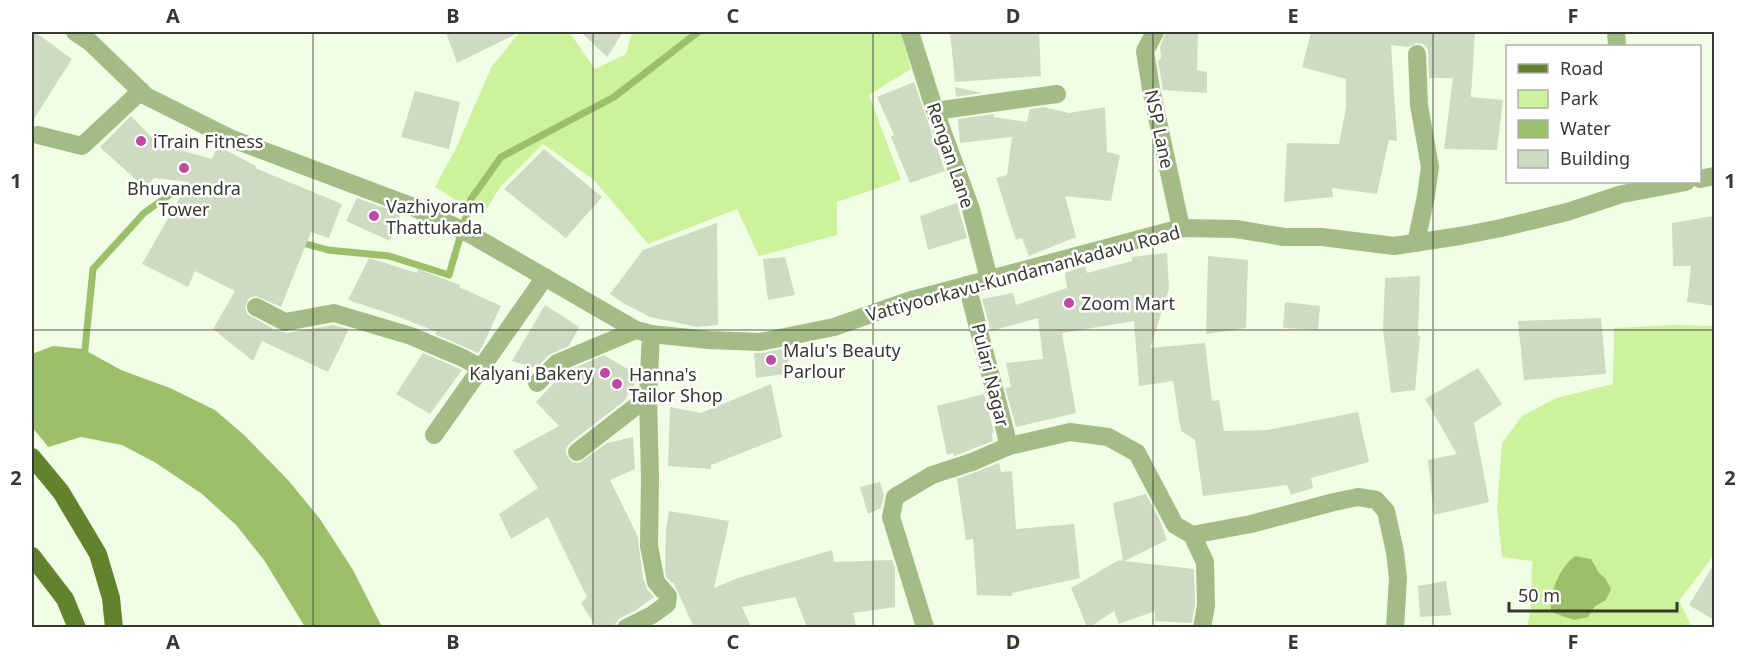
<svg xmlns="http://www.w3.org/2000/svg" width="1746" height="659" viewBox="0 0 1746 659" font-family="'Noto Sans',sans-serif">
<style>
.green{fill:#cdf29c}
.water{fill:#9cbf6a}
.pier{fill:#f2fde5}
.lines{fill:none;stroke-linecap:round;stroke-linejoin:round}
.stream{stroke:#9cbf6a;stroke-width:7}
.building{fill:#cfdac2}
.minor{stroke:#a3bb84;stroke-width:18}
.major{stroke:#62832b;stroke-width:18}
.grid{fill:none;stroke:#353a30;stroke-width:1.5;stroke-opacity:0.55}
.poi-dot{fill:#bd4aa3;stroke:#fff;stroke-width:2}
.labels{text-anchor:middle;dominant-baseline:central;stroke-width:5;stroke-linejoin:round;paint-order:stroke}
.street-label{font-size:18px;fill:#353a30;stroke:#fff}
.poi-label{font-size:18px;fill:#353a30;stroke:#fff;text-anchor:start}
.neatline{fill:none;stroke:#353a30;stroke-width:2}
.grid-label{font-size:20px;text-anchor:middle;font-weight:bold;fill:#353a30}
</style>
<rect width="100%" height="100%" fill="#f2fde5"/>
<!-- green -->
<g class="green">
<path d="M520,32H569L595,69L626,54L632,32H901L911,69L869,95L901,180L837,202V235L759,256L737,209L648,244L594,180L543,144L500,187L482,217L435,187L457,146L492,66Z"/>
<path d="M1674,325L1714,326V555L1679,601L1692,627H1527L1531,609L1532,561L1502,557L1497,509L1502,443L1522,416L1556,398L1613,384L1614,328Z"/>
</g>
<!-- water -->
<g class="water">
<path d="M53,346L83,349L121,370L170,388L215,410L244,435L288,480L320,519L353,570L382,627H305L264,560L236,525L202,494L156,463L122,445L81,437L32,452V354Z"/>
<path d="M1575,556L1591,559L1599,573L1605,578L1611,589L1606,600L1595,606L1588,617L1574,620L1551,612C1550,591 1558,570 1575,556Z"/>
</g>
<!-- pier -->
<path class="pier" d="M32,427L50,449L32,455Z"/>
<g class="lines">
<!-- stream -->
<g class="stream">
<path d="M299,242L328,250L389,256L449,275L471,199L501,157L614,97L698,32"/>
<path d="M84,359L93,269L144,213L175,191L189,198"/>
</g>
</g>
<!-- building -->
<g class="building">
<path d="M32,32H35L72,59L32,122Z"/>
<path d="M446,32H520L457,63Z"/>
<path d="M581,32H623L607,57Z"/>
<path d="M950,32H1039L1041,76L955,82Z"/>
<path d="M1166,32H1198L1197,70L1207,72V93L1163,90L1158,61L1161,58L1160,47Z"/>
<path d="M1311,32H1475L1471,97L1503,100L1497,150L1444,149L1453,78H1429L1428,49L1423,44L1416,43L1409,47L1391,45L1397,141L1389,140L1377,194L1332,188L1333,197L1284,202L1287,143L1339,144L1346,108V79L1302,67Z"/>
<path d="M914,82L945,171L910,183L891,137L894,135L877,97Z"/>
<path d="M955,87L982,93L956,97Z"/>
<path d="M415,91L460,102L449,149L401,137Z"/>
<path d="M1043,107L1069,113L1105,107L1107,152L1120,155L1111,201L1065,196L1076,237L1029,256L1022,238L1016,240L996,178L1007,175L1012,137L960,143L958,119L994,114V117L1027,122L1030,109Z"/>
<path d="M131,116L158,144L212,159L218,146L256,166L255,168L342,204L329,238L311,232L281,307L256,296L249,298L245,307L247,314L272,328L271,331L276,330L287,333L333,325L349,329L328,372L262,341L253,361L213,329L235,291L195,271L188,287L142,264L189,182L154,178L145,188L100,147Z"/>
<path d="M544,149L602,197L566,238L504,189Z"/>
<path d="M357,198L401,214L390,241L346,221Z"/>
<path d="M957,203L967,238L928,250L920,216Z"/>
<path d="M1713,216L1714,306L1687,302L1691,266H1673L1672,223Z"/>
<path d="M717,223L718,325L697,327L650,317L623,303L610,294L643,250Z"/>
<path d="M1167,253L1169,289L1150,348L1205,343L1212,401L1219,400L1224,431L1268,430L1358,412L1369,462L1311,478L1313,488L1291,495L1287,485L1203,496L1195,440L1181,431L1173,381L1139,386L1134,321L1062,333L1076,413L1016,427L1005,388L1011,387L1006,363L1043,359L1038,318L991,331L982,299L1013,293L1016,305L1067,288L1065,273L1085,266L1087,273L1132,261V257Z"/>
<path d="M1208,256L1248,260L1246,328L1206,334Z"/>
<path d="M785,257L795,295L768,300L763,259Z"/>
<path d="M369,258L417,273L418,269L460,285L459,287L501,306L482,347L478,353L435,334L437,332L394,315L348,300Z"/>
<path d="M1420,276L1418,336H1420L1415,390L1391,393L1383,329L1385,278Z"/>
<path d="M1285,302L1320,306L1318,330L1283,328Z"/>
<path d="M545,305L579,327L569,346L549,355L536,368L512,361Z"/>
<path d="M1601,318L1606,374L1524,380L1518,321Z"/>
<path d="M786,348L791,373L756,378L754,353H762Z"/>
<path d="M423,353L462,370L430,414L396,394Z"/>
<path d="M604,355L638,375V378L624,401L570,443L566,448V454L572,462L579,463L607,443L633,437L635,469L610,480L638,537L643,580H644L647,589L654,597L635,611L620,618L613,627H596L581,603L587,597L548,517L511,539L499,514L538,488L513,451L559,426L536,402L563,373Z"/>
<path d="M1478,368L1502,404L1474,423L1489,502L1434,515L1428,460L1457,454L1425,399Z"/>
<path d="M771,384L782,437L711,465V469L668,466L670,407L701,413Z"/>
<path d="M984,394L994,433H992L993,441L954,456L953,453L947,455L937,406Z"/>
<path d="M999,463L1001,472L1012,471L1016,529L1074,524L1080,578L1012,593V596L977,595L973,539L966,540L957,479Z"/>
<path d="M880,482L884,495L881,508L868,514L860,487Z"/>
<path d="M1146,494L1160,521L1167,540L1124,561L1194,569L1195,604L1192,623L1155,621V611L1119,624L1114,611L1090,627H1087L1071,588L1119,560L1123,561L1113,503Z"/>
<path d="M669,511L729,521L714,588L738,578L832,550L834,562L892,560L895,567V607L853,613L856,627H807L795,597L742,607L751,627H694L673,582L672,583L666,577L665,569L666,530Z"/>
<path d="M1714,564V620L1689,605Z"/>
<path d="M1446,581L1451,615L1420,617L1418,586Z"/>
</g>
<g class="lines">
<!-- minor -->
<g class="minor">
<path d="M75,32L90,42L146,96L232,139L411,206L470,234L636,330L651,334L709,340L760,342L834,327L908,301L1181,228L1236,229L1284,237H1322L1394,246L1460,236L1501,228L1567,212L1622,194L1686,182"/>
<path d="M910,32L935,111L971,209L989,279"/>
<path d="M1155,32L1145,51L1151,89L1181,228"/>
<path d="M1616,32L1617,46"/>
<path d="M935,111L1057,94"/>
<path d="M38,135L82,146L141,91"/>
<path d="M1700,179L1714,176"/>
<path d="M1416,243L1426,196L1430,167L1419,105L1417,54"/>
<path d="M967,285L1009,446L1070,432L1108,437L1137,453L1175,525L1192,535"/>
<path d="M256,307L285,322L334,313L411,336L463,358L481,368"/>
<path d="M537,383L557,363L636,330"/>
<path d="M434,435L545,277"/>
<path d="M577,452L648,397"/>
<path d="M1192,535L1251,524L1334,502L1358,497L1376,500L1386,511L1395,552L1398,578L1395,628"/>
<path d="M1192,535L1205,562L1206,605L1202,628"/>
<path d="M925,627L891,517L895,497L932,475L972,462L1009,446"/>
<path d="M626,628L652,615L667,604L668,596L656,582L649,546L650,478L648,397L651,334"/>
</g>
<!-- major -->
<g class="major">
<path d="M32,457L61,492L98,554L111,598L114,628"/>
<path d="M32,556L65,599L77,628"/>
</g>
</g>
<!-- grid -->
<path class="grid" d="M313,32V628M593,32V628M873,32V628M1153,32V628M1433,32V628M32,330H1714"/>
<!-- markers -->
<g class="poi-dot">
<circle cx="141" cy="141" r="6"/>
<circle cx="184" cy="168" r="6"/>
<circle cx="374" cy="216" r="6"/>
<circle cx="1069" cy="303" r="6"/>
<circle cx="771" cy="360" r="6"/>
<circle cx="605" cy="373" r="6"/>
<circle cx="617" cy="384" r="6"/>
</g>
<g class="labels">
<!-- street labels -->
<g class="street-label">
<text transform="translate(1160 129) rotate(78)">NSP Lane</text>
<text transform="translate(951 155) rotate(71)">Rengan Lane</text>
<text transform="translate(1023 273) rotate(-15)">Vattiyoorkavu-Kundamankadavu Road</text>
<text transform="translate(991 375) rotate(76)">Pulari Nagar</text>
</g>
<!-- poi labels -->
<g class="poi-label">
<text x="153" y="141">iTrain Fitness</text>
<text x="184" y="188" text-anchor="middle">Bhuvanendra<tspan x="184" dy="21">Tower</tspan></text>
<text x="386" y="206">Vazhiyoram<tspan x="386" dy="21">Thattukada</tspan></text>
<text x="1081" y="303">Zoom Mart</text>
<text x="783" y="350">Malu's Beauty<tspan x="783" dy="21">Parlour</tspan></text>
<text x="593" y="373" text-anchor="end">Kalyani Bakery</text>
<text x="629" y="374">Hanna's<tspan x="629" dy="21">Tailor Shop</tspan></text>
</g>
</g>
<!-- border -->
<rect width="1746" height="659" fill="none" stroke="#ffffff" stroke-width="66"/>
<!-- legend -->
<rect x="1506" y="45" width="195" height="138" fill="#ffffff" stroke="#aeb0ac" stroke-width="1.5"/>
<rect x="1518" y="64" width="30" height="9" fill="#62832b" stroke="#aeb0ac" stroke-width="1.5"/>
<text x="1560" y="75" font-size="18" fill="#353a30">Road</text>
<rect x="1518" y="90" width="30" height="18" fill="#cdf29c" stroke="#aeb0ac" stroke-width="1.5"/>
<text x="1560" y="105" font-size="18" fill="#353a30">Park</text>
<rect x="1518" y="120" width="30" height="18" fill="#9cbf6a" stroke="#aeb0ac" stroke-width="1.5"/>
<text x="1560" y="135" font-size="18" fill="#353a30">Water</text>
<rect x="1518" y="150" width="30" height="18" fill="#cfdac2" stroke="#aeb0ac" stroke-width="1.5"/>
<text x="1560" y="165" font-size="18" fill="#353a30">Building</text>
<!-- scale -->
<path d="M1509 602v9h168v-9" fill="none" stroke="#353a30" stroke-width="3"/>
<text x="1518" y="602" font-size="18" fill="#353a30" stroke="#ffffff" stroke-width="4.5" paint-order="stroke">50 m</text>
<rect x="33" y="33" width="1680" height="593" class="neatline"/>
<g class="grid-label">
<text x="173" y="23">A</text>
<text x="453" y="23">B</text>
<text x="733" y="23">C</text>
<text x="1013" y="23">D</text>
<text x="1293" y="23">E</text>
<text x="1573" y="23">F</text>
<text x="16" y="188">1</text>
<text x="1730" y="188">1</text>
<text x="16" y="485">2</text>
<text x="1730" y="485">2</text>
<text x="173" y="649">A</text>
<text x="453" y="649">B</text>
<text x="733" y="649">C</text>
<text x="1013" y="649">D</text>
<text x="1293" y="649">E</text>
<text x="1573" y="649">F</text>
</g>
</svg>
